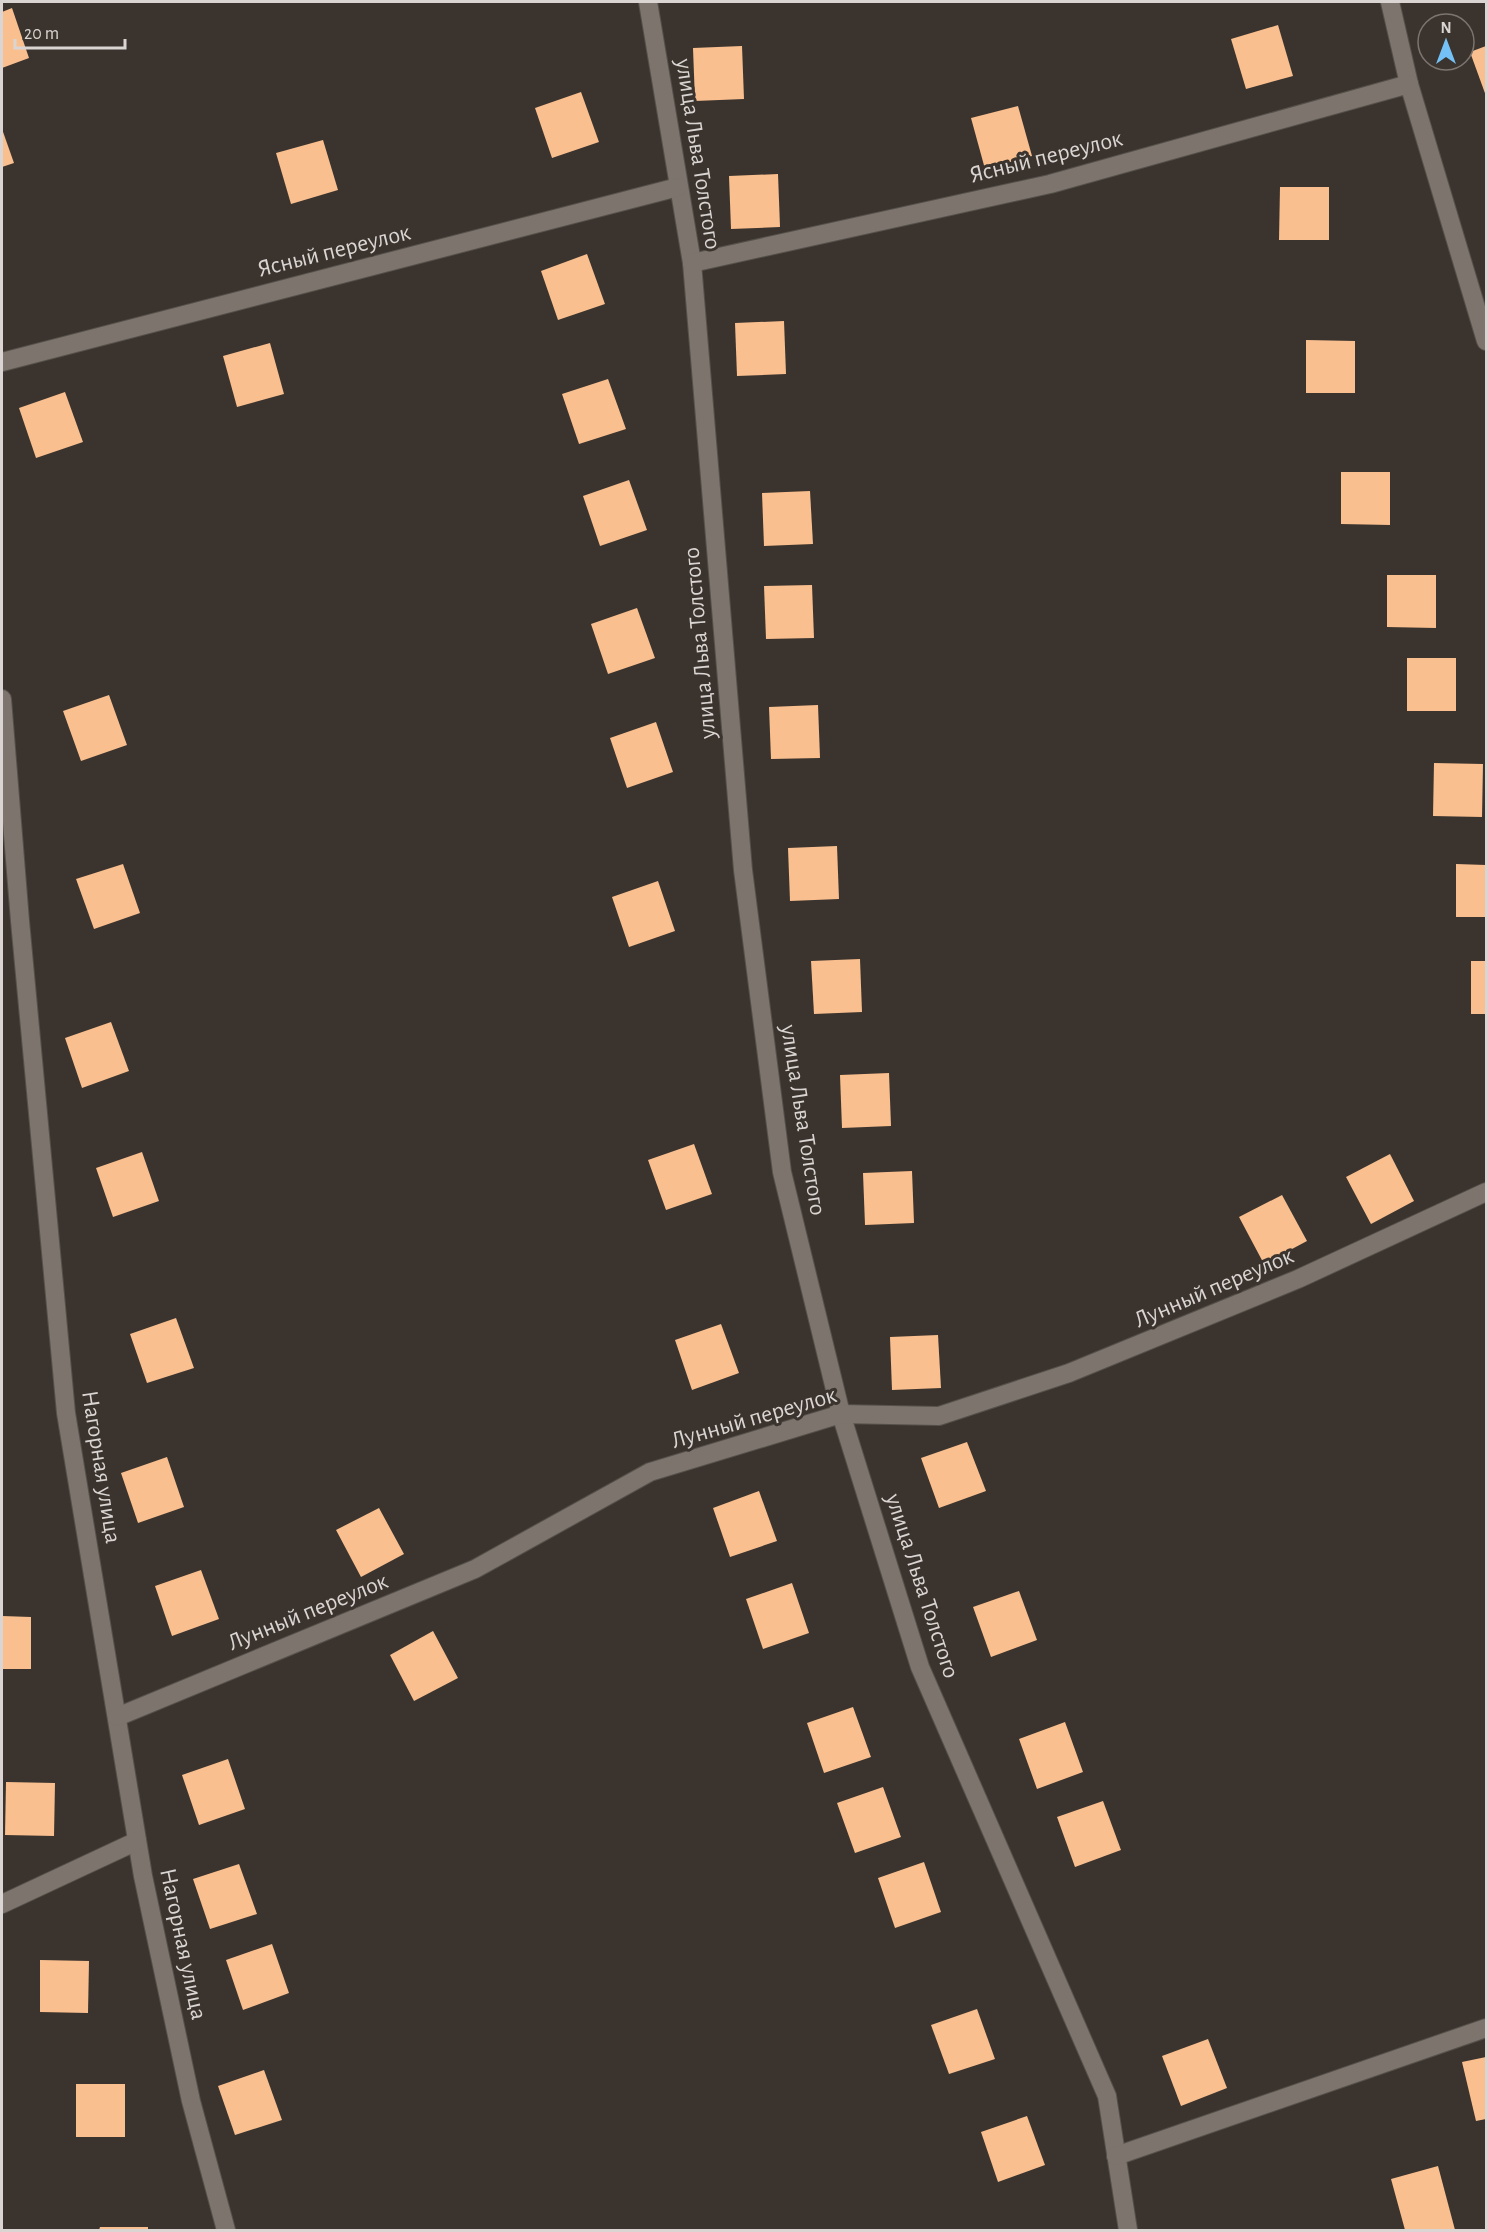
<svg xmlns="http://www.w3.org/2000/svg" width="1488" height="2232" viewBox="0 0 1488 2232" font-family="'Alegreya Sans',sans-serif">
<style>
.building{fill:#fabf8f}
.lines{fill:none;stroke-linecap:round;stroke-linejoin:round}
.minor-casing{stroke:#56504b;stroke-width:20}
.minor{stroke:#7c746d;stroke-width:18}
.labels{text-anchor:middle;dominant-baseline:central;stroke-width:6;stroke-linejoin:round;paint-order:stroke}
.street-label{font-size:24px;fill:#dad5d2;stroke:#3b342e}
</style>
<rect width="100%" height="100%" fill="#3b342e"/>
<!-- building -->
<g class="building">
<path d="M12,8L29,58L2,68V12Z"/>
<path d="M1278,25L1293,76L1246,89L1231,39Z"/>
<path d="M742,46L744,99L695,101L693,48Z"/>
<path d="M1486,46V96L1470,52Z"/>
<path d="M581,92L599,142L552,158L535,108Z"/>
<path d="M1018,106L1032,156L985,169L971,118Z"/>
<path d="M2,129L14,163L2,167Z"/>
<path d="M323,140L338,190L291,204L276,153Z"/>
<path d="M778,174L780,227L731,229L729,176Z"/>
<path d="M1280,187H1329V240H1279Z"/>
<path d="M587,254L605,304L558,320L541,271Z"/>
<path d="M784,321L786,374L737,376L735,323Z"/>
<path d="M1306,340L1355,341V393H1306Z"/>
<path d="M270,343L284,394L237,407L223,356Z"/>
<path d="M608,379L626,429L579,444L562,394Z"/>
<path d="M65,392L83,442L36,458L19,408Z"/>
<path d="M1341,472H1390V525L1341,524Z"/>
<path d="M629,480L647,530L600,546L583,496Z"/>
<path d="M810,491L813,544L764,546L762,493Z"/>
<path d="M1387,575H1436V628L1387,627Z"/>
<path d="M812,585L814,638L766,639L764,586Z"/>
<path d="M637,608L655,658L608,674L591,624Z"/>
<rect x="1407" y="658" width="49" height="53"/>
<path d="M109,695L127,745L81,761L63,711Z"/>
<path d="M818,705L820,758L771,759L769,707Z"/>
<path d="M656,722L673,772L627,788L610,738Z"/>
<path d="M1434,763L1483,764L1482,817L1433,816Z"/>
<path d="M837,846L839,899L790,901L788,848Z"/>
<path d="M123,864L140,913L94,929L76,879Z"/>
<path d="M1456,864L1486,865V917H1456Z"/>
<path d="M658,881L675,931L629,947L612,897Z"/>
<path d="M860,959L862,1012L814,1014L811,961Z"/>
<rect x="1471" y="961" width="15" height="53"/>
<path d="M111,1022L129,1071L82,1088L65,1038Z"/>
<path d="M889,1073L891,1126L842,1128L840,1075Z"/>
<path d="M694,1144L712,1194L666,1210L648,1160Z"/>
<path d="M142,1152L159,1201L113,1217L96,1168Z"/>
<path d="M1390,1154L1414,1201L1371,1224L1346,1177Z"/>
<path d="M912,1171L914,1223L865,1225L863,1173Z"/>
<path d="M1282,1195L1307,1241L1264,1264L1239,1217Z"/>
<path d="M176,1318L194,1368L147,1383L130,1334Z"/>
<path d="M721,1324L739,1373L692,1390L675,1340Z"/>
<path d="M938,1335L941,1388L892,1390L890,1337Z"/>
<path d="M967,1442L986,1491L939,1508L921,1458Z"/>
<path d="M167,1457L184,1507L138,1523L121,1473Z"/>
<path d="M759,1491L777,1541L730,1557L713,1508Z"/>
<path d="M379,1508L404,1554L361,1577L336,1530Z"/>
<path d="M201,1570L219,1619L172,1636L155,1586Z"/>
<path d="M792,1583L809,1633L763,1649L746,1599Z"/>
<path d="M1019,1591L1037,1640L991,1657L973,1607Z"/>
<path d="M2,1616L31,1617V1669H2Z"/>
<path d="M433,1631L458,1678L414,1701L390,1655Z"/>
<path d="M853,1707L871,1757L824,1773L807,1723Z"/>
<path d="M1065,1722L1083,1772L1037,1789L1019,1739Z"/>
<path d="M228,1759L245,1809L199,1825L182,1775Z"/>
<path d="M6,1782L55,1783L54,1836L5,1835Z"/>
<path d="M883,1787L901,1837L855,1853L837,1803Z"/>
<path d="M1103,1801L1121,1850L1075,1867L1057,1817Z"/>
<path d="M924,1862L941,1912L895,1928L878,1878Z"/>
<path d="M239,1864L257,1914L210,1929L193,1879Z"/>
<path d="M272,1944L289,1993L243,2010L226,1960Z"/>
<path d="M40,1960L89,1961L88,2013L40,2012Z"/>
<path d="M977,2009L995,2059L949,2074L931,2025Z"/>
<path d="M1208,2039L1227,2088L1181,2106L1162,2056Z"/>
<path d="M1486,2057V2119L1476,2121L1462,2062Z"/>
<path d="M264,2070L282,2120L235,2135L218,2086Z"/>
<rect x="76" y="2084" width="49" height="53"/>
<path d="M1027,2116L1045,2165L998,2182L981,2132Z"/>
<path d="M1438,2166L1455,2230H1405L1391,2179Z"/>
<path d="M100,2227H148V2230H99Z"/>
</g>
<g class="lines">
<defs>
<g id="minor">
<path d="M648,2L692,263L743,870L782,1172L841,1414L920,1667L1107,2096L1128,2230"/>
<path d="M1390,2L1409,84L1486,341"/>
<path d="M692,263L1050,184L1409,84"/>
<path d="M2,362L678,187"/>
<path d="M2,699L20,921L66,1413L143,1876L191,2101L226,2230"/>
<path d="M117,1717L475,1569L650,1472L841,1414L939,1416L1069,1373L1298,1279L1486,1192"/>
<path d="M2,1904L137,1841"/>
<path d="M1116,2156L1486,2028"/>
</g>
</defs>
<!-- minor casing -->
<use href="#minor" class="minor-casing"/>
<!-- minor -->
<use href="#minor" class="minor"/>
</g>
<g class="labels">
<!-- street labels -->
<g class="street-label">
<text transform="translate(698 154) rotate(81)">улица Льва Толстого</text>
<text transform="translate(1046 157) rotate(-14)">Ясный переулок</text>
<text transform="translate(334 251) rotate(-14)">Ясный переулок</text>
<text transform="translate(700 643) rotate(-95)">улица Льва Толстого</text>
<text transform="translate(803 1120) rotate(81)">улица Льва Толстого</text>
<text transform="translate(1214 1288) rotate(-23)">Лунный переулок</text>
<text transform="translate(754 1418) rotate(-16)">Лунный переулок</text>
<text transform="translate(101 1467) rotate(81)">Нагорная улица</text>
<text transform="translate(922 1586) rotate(72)">улица Льва Толстого</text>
<text transform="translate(308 1612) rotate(-22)">Лунный переулок</text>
<text transform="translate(183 1944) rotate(78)">Нагорная улица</text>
</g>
</g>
<!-- border -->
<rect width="1488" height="2232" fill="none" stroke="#dad5d2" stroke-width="6"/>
<!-- north arrow -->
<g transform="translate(1446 42)"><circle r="28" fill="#3b342e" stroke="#7b7470" stroke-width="1.5"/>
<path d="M0-4.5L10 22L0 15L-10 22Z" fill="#73c1f6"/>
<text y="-9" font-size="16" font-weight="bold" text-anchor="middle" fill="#dad5d2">N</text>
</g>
<!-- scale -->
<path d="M15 39v9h110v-9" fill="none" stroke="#dad5d2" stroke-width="3"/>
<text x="24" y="39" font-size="18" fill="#dad5d2" stroke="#3b342e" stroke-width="4.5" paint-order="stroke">20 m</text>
</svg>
